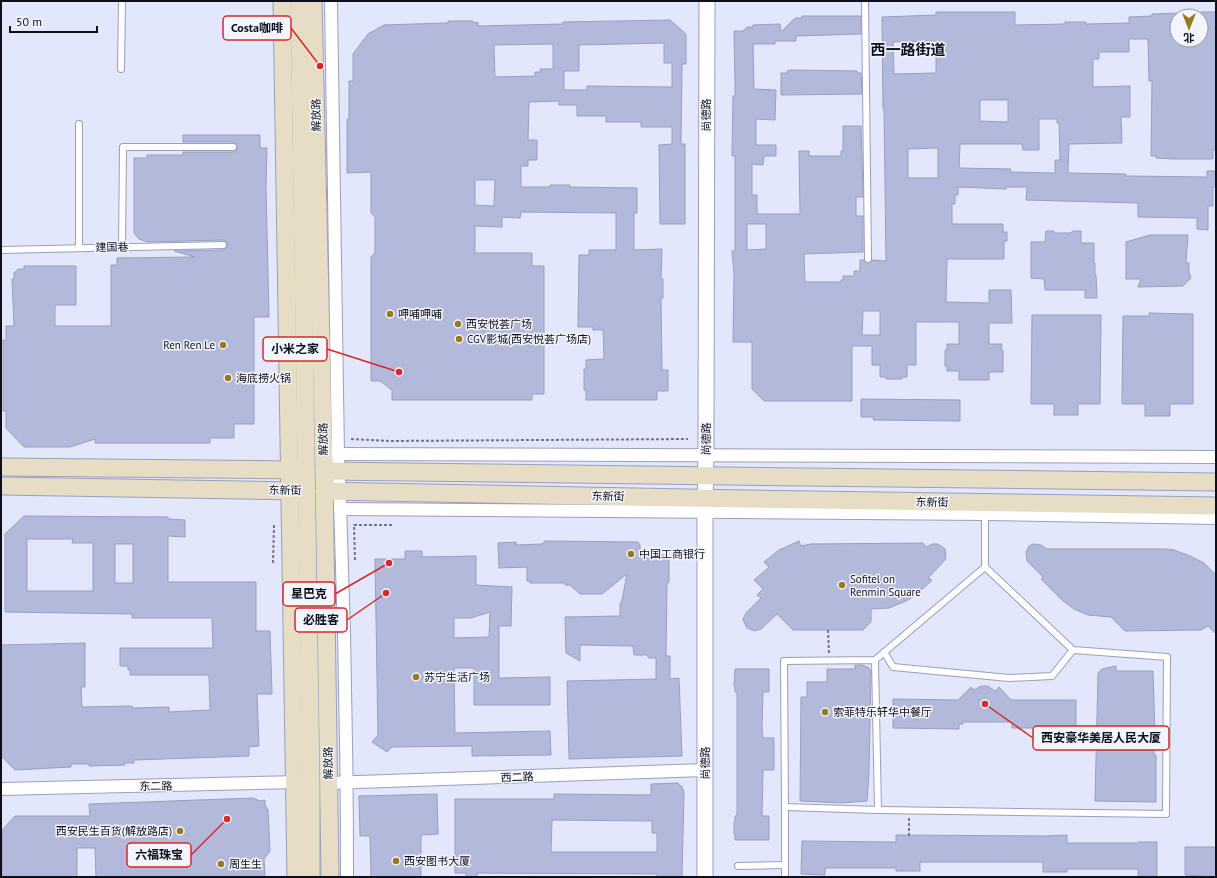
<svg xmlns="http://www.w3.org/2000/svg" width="1217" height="878" viewBox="0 0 1217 878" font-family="'PT Sans','Noto Sans SC',sans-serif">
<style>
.building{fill:#b3b9db;stroke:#989fbf;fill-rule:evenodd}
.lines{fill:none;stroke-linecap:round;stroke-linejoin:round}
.service-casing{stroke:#989fbf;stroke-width:8}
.minor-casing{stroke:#989fbf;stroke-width:14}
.tertiary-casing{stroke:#989fbf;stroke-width:17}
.secondary-casing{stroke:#989fbf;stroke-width:19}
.path{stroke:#727586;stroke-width:2;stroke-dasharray:3 2;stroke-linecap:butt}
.service{stroke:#fff;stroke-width:6}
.minor{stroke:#fff;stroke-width:12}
.tertiary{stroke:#fff;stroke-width:15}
.secondary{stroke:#e6ddc4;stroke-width:17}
.poi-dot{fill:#977921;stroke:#f3f5fc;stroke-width:1.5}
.labels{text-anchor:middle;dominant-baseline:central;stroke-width:3;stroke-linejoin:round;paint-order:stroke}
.street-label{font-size:11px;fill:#0d0f1b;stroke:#f3f5fc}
.poi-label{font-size:11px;fill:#0d0f1b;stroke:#f3f5fc;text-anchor:start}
.district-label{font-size:15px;font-weight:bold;fill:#0d0f1b;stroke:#f3f5fc}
.leader{fill:none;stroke:#d62828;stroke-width:1.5}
.callout-dot{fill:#d62828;stroke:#f3f5fc;stroke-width:1.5}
.callout{fill:#f3f5fc;stroke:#d62828;stroke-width:1.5}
.callout-label{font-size:12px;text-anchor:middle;font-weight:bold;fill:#0d0f1b}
</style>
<rect width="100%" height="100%" fill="#e3e7fc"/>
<!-- building -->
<g class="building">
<path d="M936,12H1015V25L1065,24V22H1086V24L1129,23V17L1152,16V14L1177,13V40H1201V12H1216V150H1213V159H1173L1156,158V156H1151L1152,81H1149L1148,39H1129V52H1099V59H1093V87L1130,86V117H1121L1122,143L1069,144L1068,173L1126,174L1125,176L1207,177V171H1216V187H1213V206H1208V230L1197,229V218L1138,217V203L1026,200L1027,187H1006V189L958,187V195H955V204H952V224H1003V232H1007V241H1004V259H947L946,302L989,303V290H1011L1012,323H989V344H1002L1001,350H1003V372H989V380H959V371H947V366H945V350H947V344H959V322H916V365H907V377H902V379H886V377H880V365H872V346H852V401H764L752,389V342H733L734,274L732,251H735V156H732L733,96H735V83L734,31H743L747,27H752L753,25L780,24L781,32L795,18H802V16H861V34L796,36V41H775V44H753L754,89L776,90L775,120L756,119V145H776V156H764L763,165L752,164V195H757V214H800L799,151H809V156H841V151H843V126H861L863,197H856V216H863V252L804,254L805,282H841V280H843V276H854V271H860V260H864L868,263L872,260L886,261L884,109H883L882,17L936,15ZM936,41V73L894,74L893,42ZM980,100H1008V122L980,121ZM1039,119H1057V123H1059L1060,160H1055V173L1010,172L1011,169L959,168L960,144H1022L1023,150H1039ZM938,148V178H908V149ZM747,224H766V249L747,250ZM863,311H880V335H862Z"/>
<path d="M670,20L686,34V64H682L681,144H685V224H660L659,145L672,144V127H641V122H606V116H577V105H559V101L529,102L528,140H537V160H528V166H521V187H550V185H570V187L637,188V213H634V250L662,249L661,279H663V298H661L662,370H668V391H657V400H586V390H584V369H586V360L604,359L603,330H593V327H578L579,255H589V250H616V213L521,212L520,218L502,217V227L475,226V253H532V266H544V394H532V400H392V390L380,381H371V257L375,253V217L371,213V172L347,173V119H349V81H353V54L368,34L384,25L445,23H448V21H473V23L478,22V26L563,24V22ZM664,43V63H672V87L587,86V90H564V71H579V45ZM553,44V69H540L541,72H535V76L495,77L494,45ZM475,180H495L494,206L475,205Z"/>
<path d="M791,70L857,71V73H861L862,94L781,95V73H787V71Z"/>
<path d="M183,135H260V148H267L266,186L269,317H254V424H234V438H210V443H95V439L70,447H24L6,428V411H3V340H6V326H14L12,279H14V273L18,269H24V266H76V305H55V326H111V265H117V258L195,257L174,251L223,250L227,247V242L223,240L148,242L139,239L134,233V158H147V155H183V152H233L236,151L237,147V144L233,142H183Z"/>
<path d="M1046,231H1054V233H1070L1074,231H1081V243H1094V263H1095V274L1096,275L1097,298H1085V290H1045L1044,279L1031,278V242H1045Z"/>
<path d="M1150,235H1188L1186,263H1189V272L1191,278L1183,286L1138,287L1141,279H1126V242Z"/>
<path d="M1149,313L1193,314V404H1170V416H1145V404H1122L1123,316H1149Z"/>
<path d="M1032,315H1101L1100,404H1078V415H1054V404H1031Z"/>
<path d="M861,399L960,400V421L873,420L874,417H861Z"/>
<path d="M24,516L168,517V519L185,520V537L168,536V582H256V631H270L272,694H257L259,746L249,747V756L134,760V763H125V765L89,766V764H71V767L15,770L1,756V645L85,643V687H81L82,707L132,706V708L169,707V712L210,710L209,675H130V670H128V666H120V648H213L212,618H132V614L5,612V534ZM27,539H73L72,543H93V591H27ZM115,544H133V583H115Z"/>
<path d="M545,541L638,542L640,545V555L652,558L656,555H666L669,558V582L667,584L666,656H670V679L679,678L682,756L569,759L567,681L656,679V658H649L647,655H634L633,646L580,645V661L566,653L565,617L620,616V604L622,600L627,574L602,594H580L570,585H565V583H530V581H527V567L499,568L498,543L516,542V545L542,544Z"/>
<path d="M799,541L801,546L811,544L923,543L926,547L933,544H938L945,549L946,555L945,560L928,578L932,580L915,596L906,601L889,608L871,609V622L863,630H793L777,614L761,629L755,631L747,628L745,624L743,619L746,613L761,598L757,595L763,589L754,580L769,567L764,562L779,550Z"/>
<path d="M1033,544L1041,545L1047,549H1166L1174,550L1190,556L1204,563L1216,575V634L1208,626L1201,630L1125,631L1111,617L1088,615L1074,609L1062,600L1041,579L1043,577L1027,561L1026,552L1029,546Z"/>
<path d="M405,551H422V557L476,556V585L512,587L511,626H499V678L550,677V705H474V668H454L455,733L550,731L551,755L472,756V746L392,747L387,752L372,742L378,735L375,559H405ZM490,612L489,637L454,638V618H471Z"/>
<path d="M855,665H862L869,668L871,671L869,772L867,801L841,803L800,801L801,697H807V682H827V669H855Z"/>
<path d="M1116,666V671H1153L1155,736L1154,755H1156V802L1095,801L1098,673L1102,669Z"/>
<path d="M735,669H769V692H763L762,728L763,738H774V770H763L762,816H769V840H735V834H734V822H735V816H737V692H735V686H734Z"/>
<path d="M981,686H988L995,691L999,687L1011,700H1076V728H1012V722H963V724H959V729L893,728V699L958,700L971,687L974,690Z"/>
<path d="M678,783L682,787L684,792L682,877H657V874L477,873V877H466V873H455V799H554V794L651,795V784ZM552,820L652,821V833H657V852H551Z"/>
<path d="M437,794L438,834L421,835V877H371L370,836H360L359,796Z"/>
<path d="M253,798L260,801L265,800V805L268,810L270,851L264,859L265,877H96L95,848H77V877H2V830L15,816H90L89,804Z"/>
<path d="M896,835L1044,836L1067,835V843H1138V842H1157V876H1138V869H1067V872H1043V862H920V871H896V868H825V875L801,874L802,841L896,842Z"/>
<path d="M1185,847H1216V877L1185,875Z"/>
</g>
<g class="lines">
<defs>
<g id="service">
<path d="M865,1L868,259"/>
<path d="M121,69L122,1"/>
<path d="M79,124V248"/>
<path d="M122,247L123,147H233"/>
<path d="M1,250L223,245"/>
<path d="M884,652L893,667L1009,678L1052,676L1073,650"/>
<path d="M875,660L784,661L785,807L878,810L875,660L985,567"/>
<path d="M878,810L1166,814L1167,657L1073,650L985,567V512"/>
<path d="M738,866L785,865"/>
<path d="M785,877V807"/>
</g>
<g id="minor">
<path d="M331,1L338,454C344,595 347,736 347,877"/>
<path d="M338,454L1216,457"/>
<path d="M340,509L985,514L1216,518"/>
<path d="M329,783L705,770"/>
<path d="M1,789L302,782"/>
</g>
<path id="tertiary" d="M705,877V522L706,439L707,1"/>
<g id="secondary">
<path d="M282,1L296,877"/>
<path d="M299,1L311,782V877"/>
<path d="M313,1L324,471L330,877"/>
<path d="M1,467L300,470"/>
<path d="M324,471L1216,482"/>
<path d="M1,486L300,491"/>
<path d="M324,491L687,498L1216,506"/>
</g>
</defs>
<!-- service casing -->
<use href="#service" class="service-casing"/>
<!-- minor casing -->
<use href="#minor" class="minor-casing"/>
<!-- tertiary casing -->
<use href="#tertiary" class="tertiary-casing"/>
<!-- secondary casing -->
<use href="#secondary" class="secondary-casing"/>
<!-- path -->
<g class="path">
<path d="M351,439L389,441L688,439"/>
<path d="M355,560L354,525H393"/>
<path d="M273,563L274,525"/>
<path d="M828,630L829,653"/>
<path d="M909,818V837"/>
</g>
<!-- service -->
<use href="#service" class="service"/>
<!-- minor -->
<use href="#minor" class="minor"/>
<!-- tertiary -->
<use href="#tertiary" class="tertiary"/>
<!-- secondary -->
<use href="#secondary" class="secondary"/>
</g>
<!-- markers -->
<g class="poi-dot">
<circle cx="390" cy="314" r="4"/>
<circle cx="458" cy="324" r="4"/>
<circle cx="459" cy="339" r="4"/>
<circle cx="223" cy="345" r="4"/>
<circle cx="228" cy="378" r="4"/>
<circle cx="631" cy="554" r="4"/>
<circle cx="842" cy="585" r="4"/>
<circle cx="416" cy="677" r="4"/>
<circle cx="825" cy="712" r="4"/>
<circle cx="180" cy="831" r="4"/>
<circle cx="396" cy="861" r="4"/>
<circle cx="221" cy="864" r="4"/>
</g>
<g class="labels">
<!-- street labels -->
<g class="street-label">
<text transform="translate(316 115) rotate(-91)">解放路</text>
<text transform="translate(706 115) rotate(-90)">尚德路</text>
<text transform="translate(112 247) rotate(-1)">建国巷</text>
<text transform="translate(323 439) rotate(-91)">解放路</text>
<text transform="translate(706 439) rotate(-89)">尚德路</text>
<text transform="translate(285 490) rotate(1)">东新街</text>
<text transform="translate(608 496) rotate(1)">东新街</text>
<text transform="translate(932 502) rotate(1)">东新街</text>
<text transform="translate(328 763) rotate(-91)">解放路</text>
<text transform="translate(705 763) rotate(-90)">尚德路</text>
<text transform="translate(517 777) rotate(-2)">西二路</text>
<text transform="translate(156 786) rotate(-1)">东二路</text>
</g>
<!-- poi labels -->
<g class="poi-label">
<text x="398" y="314">呷哺呷哺</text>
<text x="466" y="324">西安悦荟广场</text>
<text x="467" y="339">CGV影城(西安悦荟广场店)</text>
<text x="215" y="345" text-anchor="end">Ren Ren Le</text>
<text x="236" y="378">海底捞火锅</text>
<text x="639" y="554">中国工商银行</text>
<text x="850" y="579">Sofitel on<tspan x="850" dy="13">Renmin Square</tspan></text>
<text x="424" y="677">苏宁生活广场</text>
<text x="833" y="712">索菲特乐轩华中餐厅</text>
<text x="172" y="831" text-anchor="end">西安民生百货(解放路店)</text>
<text x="404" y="861">西安图书大厦</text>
<text x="229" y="864">周生生</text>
</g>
<!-- district labels -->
<g class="district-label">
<text x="908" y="49">西一路街道</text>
</g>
</g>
<!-- callouts -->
<path class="leader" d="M320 66L291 28M399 372L327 349M389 563L335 594M386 593L347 620M985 704L1033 738M227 819L191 855"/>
<g class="callout-dot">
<circle cx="320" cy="66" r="4"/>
<circle cx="399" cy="372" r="4"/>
<circle cx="389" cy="563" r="4"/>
<circle cx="386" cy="593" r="4"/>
<circle cx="985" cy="704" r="4"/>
<circle cx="227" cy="819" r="4"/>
</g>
<g class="callout">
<rect x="223" y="16" width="68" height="24" rx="4"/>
<rect x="263" y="337" width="64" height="24" rx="4"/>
<rect x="283" y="582" width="52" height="24" rx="4"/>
<rect x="295" y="608" width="52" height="24" rx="4"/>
<rect x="1033" y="726" width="136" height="24" rx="4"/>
<rect x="127" y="843" width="64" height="24" rx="4"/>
</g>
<g class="callout-label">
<text x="257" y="32">Costa咖啡</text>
<text x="295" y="353">小米之家</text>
<text x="309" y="598">星巴克</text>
<text x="321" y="624">必胜客</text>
<text x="1101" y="742">西安豪华美居人民大厦</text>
<text x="159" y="859">六福珠宝</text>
</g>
<!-- border -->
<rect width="1217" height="878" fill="none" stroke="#0d0f1b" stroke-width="4"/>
<!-- north arrow -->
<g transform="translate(1189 28) rotate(180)"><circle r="19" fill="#f3f5fc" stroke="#9799a2"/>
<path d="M0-3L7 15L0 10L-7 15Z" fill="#977921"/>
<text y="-6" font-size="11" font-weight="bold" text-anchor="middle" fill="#0d0f1b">北</text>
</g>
<!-- scale -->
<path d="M10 26v6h87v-6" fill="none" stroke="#0d0f1b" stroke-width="2"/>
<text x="16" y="26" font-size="12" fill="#0d0f1b" stroke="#f3f5fc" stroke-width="3" paint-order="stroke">50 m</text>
</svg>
